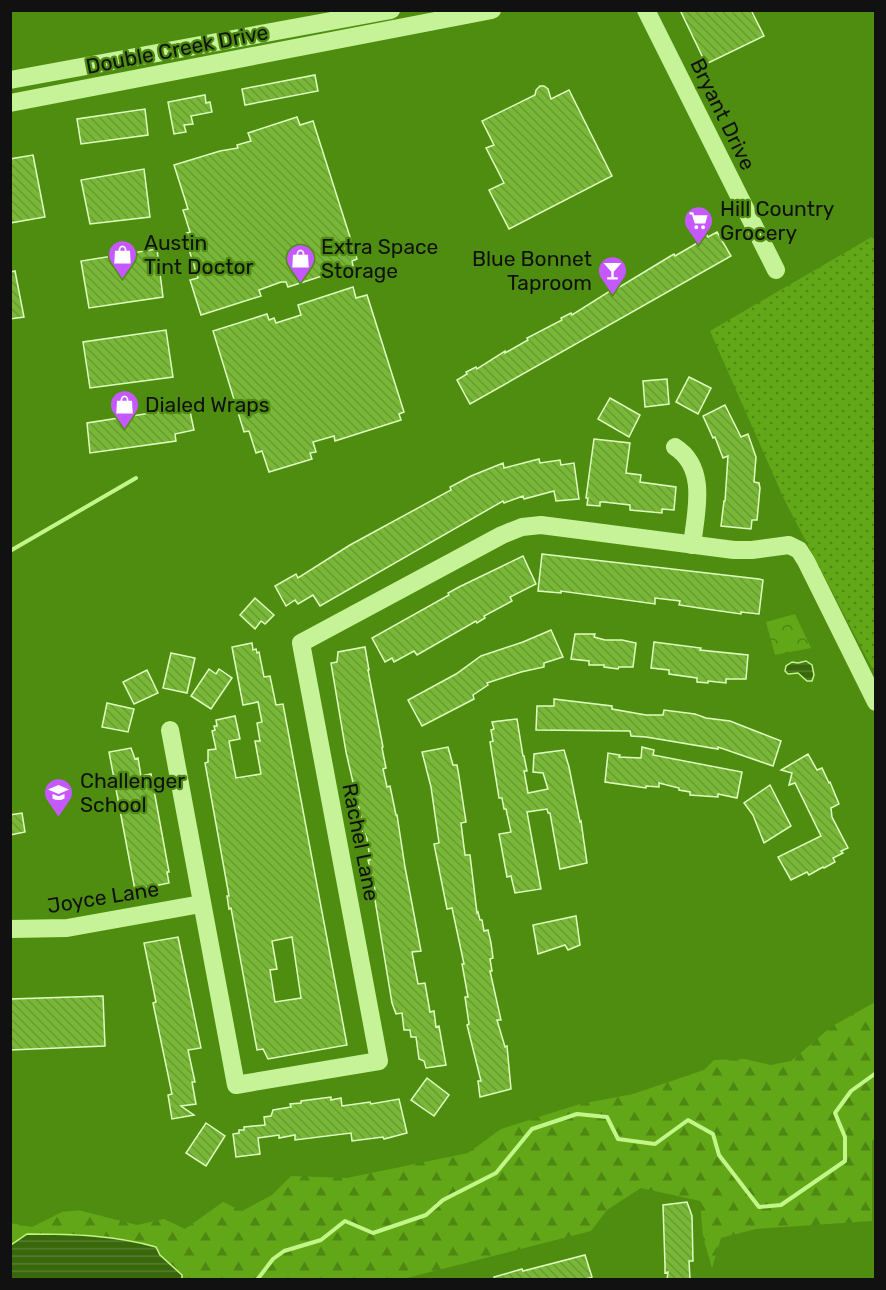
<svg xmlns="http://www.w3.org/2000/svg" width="886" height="1290" viewBox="0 0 886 1290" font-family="Rubik,sans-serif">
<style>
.grass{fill:url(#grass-dots)}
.forest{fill:url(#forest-firs)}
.park{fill:url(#park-crowns)}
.water{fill:url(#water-rules);stroke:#c2f689;stroke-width:1.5}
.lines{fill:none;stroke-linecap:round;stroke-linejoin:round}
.stream{stroke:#c2f689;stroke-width:4}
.building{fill:url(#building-back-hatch);stroke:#dffdbf;stroke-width:1.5;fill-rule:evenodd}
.minor{stroke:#c6f298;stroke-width:18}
.labels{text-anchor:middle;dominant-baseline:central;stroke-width:4.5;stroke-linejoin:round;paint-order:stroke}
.street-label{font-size:21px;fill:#111;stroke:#4e8d10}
.poi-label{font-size:21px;fill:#111;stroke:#4e8d10;text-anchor:start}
</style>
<defs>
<pattern id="grass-dots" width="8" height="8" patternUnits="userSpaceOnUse" patternTransform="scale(1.5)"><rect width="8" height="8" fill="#61a717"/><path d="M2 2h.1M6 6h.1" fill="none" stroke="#4f8713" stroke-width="1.8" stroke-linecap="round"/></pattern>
<pattern id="forest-firs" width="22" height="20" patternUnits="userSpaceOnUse" patternTransform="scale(1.5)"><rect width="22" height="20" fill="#61a717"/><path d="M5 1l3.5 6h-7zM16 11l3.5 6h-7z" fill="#4f8713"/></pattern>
<pattern id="park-crowns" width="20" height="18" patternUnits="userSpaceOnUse" patternTransform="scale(1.5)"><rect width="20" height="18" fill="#61a717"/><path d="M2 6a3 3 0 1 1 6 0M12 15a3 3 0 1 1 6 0" fill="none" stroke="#4f8713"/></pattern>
<pattern id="water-rules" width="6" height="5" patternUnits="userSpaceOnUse" patternTransform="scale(1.5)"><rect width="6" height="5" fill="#386809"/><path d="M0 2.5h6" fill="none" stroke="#587c35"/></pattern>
<pattern id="building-back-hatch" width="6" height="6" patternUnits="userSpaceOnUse" patternTransform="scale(1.5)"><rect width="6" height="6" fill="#78b738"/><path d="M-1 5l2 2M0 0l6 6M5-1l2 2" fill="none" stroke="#679c30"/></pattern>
</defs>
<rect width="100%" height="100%" fill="#4e8d10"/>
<!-- grass -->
<path class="grass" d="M875,235V674L784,499L710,331Z"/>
<!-- forest -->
<path class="forest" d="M875,1002L876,1136L872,1141V1221L756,1229L721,1238L712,1268L703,1237L700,1201L641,1188L607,1210L591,1231L403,1279H11L10,1223L32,1227L62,1212L78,1210L137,1225L164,1219L185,1229L223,1202L242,1211L272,1195L291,1176L347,1178L468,1153L501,1129L580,1104L633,1094L704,1070L714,1060L745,1059L771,1065L791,1061L831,1027Z"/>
<!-- park -->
<path class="park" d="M795,614L811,648L775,655L766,622Z"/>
<!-- water -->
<g class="water">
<path d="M806,661L812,665L814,675L812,681H807L798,673L788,674L785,671L786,666L792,662L798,663Z"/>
<path d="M27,1234C71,1234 114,1235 156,1247L160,1255L182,1275V1279H11V1245Z"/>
</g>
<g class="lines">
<!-- stream -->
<g class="stream">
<path d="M10,551L136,478"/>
<path d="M257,1280L273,1259L284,1251L321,1240L345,1221L373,1233L426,1215L443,1200L496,1173L532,1129L577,1114L607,1117L618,1139L655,1144L688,1120L713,1134L719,1155L759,1207L781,1205L845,1161V1137L835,1113L851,1091L876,1073"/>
</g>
</g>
<!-- building -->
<g class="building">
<path d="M680,10H751L764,36L706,64Z"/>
<path d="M315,75L318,91L245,105L242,89Z"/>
<path d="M540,86H544L548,89L551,99L569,90L612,176L509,229L489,190L504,183L486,148L494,145L482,121L535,95L536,90Z"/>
<path d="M205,95L206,103L210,102L212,112L191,116L193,124L184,125L186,132L174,134L168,102Z"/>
<path d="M145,109L148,135L81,144L77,119Z"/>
<path d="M297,117L300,125L313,121L357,259L352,261L353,266L288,287L286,282H281L259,290L261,296L201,315L190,280L198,278L184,234L190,232L183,210L188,209L174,165L220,151L238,148L237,145L251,141L248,133Z"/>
<path d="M33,155L45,217L10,223V159Z"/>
<path d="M144,169L150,217L90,224L81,180Z"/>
<path d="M717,232L731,256L470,404L457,380L467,374L466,372L476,367L477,369L505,351V353L528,340L527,338L562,320L561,318L571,313L572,315L613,289V291L669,257L674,254L675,256L699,242L698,241L707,235L708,237Z"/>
<path d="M157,249L163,297L89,308L81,261Z"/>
<path d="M15,271L24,317L10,319V272Z"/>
<path d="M353,287L356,298L367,295L404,412L399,414L401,420L335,441L334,436L313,442L316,452L310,453L312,459L269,472L262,451L256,453L249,431L244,432L213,331L267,314L269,320L274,318L276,323L301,315L298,305Z"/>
<path d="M166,330L173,377L90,388L83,342Z"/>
<path d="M689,377L711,388L698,414L676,402Z"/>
<path d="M667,379L669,404L645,407L643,381Z"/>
<path d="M610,398L640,415L629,437L598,419Z"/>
<path d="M725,405L741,437L748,434L756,457L754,482L759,483L760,488L757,520H752L751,529L721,526L724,501H725L728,456L723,458L715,437L713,438L703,416Z"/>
<path d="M189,407L194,430L175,434L176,441L90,453L87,423Z"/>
<path d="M594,439L630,443L626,473L641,475L640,482L676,487L674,510L662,509V513L630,510V505L604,502H600V506L587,505L588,498H586Z"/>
<path d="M539,459L540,463L560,460L561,465L574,463L579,499L556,501L554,491L524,499L523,496L504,503L503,501L320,606L313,595L298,604L295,600L286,606L275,586L296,574L298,578L350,545L451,490L450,487L471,476L503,463L504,468Z"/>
<path d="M542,554L759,579L763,580L759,614L741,612V614L706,609L679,605L680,601L655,598V604L561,591V593L538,591Z"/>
<path d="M523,556L536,584L510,597L512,601L484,616L485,618L477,623L476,621L417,655L414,651L394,662L392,658L385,662L372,638L449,595L448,593L459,587Z"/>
<path d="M255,598L274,615L265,624L261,621L255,629L240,615Z"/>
<path d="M551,630L563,657L544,663V667L521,672L487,683L488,685L473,695L474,699L422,726L408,700L456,674L481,656L523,642Z"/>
<path d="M575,634H595L594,637L605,640H622L636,643L633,667H619L618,669L604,667V665H589V661L571,659Z"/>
<path d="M654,642L701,648L700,650L748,655L746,679H726V683L708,681V683L697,682V678L669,674V670L651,668Z"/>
<path d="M252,643L253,650L256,649L257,653L259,652L264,677L270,676L276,705L283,704L347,1045L268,1059L263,1049L257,1050L231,908L229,909L227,896H229L205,763L208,762V750L216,749L212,731L215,730L214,726H217L216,720L235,716L240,739L229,741L236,778L261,774L255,741H260L257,723L262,722L258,702L243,705L232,647ZM292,937L301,998L275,1002L270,970L277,969L272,941Z"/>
<path d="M365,647L369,670H368L383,747L382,748L386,768L383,769L387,787L390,786L396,815H397L405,867L421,951L412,952L418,984L425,983L430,1012L434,1011L436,1027L439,1026L446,1065L426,1068L424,1061L419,1059L416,1037H411L410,1030H404L402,1013L396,1014L392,1003L374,894H376L368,860H370L367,839L365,834L363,835L360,822H362L346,752L331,663L337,662L338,652Z"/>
<path d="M171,653L195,658L187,693L163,688Z"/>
<path d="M209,669L216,674L219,669L232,678L211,709L191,696Z"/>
<path d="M147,670L158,693L134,704L123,682Z"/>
<path d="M554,699L612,706V709L646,715H663L664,710L695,714L706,718L730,721L781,741L773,766L718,747V749L646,737L631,736L630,731L536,730L537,706H554Z"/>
<path d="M107,703L134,709L128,732L102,727Z"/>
<path d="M517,719L523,756H524L527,771H524L528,793L548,789L543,773L533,772L534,754L564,750L569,767L580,822L581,821L587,863L560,869L550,813H548L547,809L527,812L541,889L515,893L511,876L507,877L499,834L511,832L506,809H504L502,798H499L490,742L493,741L491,730L494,729L492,722Z"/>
<path d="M448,747L453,765H457L459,776L466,822L461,823L465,855H470L477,913L478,912L480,920H482L484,931L488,930L491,943L493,958L490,959L492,971H490L501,1020H497L505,1047L507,1046L511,1089L480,1097L478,1081H481L467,1025L469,1024L465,997H468L462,964H464L452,908L447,909L434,844L439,843L431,787L422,752Z"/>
<path d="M642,747L654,750L653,755L742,772L737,798L718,794V797L690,795V792L679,790V788L659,783V787L646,786V788L605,782L608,753L620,755L619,757L641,758Z"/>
<path d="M131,748L135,759L138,758L141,776L151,774L169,872H167L169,883L135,890L109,752Z"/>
<path d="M808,754L817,770L822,768L829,783L830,782L839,804L831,808L832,817L848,848L841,851L843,853L833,858L835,862L824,868L823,867L809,875L807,872L791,880L778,857L821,836L795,783L789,785L792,773L781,770Z"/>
<path d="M770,785L791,826L764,843L753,815L744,803Z"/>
<path d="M22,813L25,832L10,835V815Z"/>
<path d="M576,916L580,945L568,950L565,945L538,954L533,925Z"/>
<path d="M178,937L201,1048L188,1050L195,1082H192L196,1104L181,1106L194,1115L172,1119L168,1095L172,1094L153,1003L156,1002L144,943Z"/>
<path d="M103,996L105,1046L10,1050V999Z"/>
<path d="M427,1078L449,1095L434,1116L411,1100Z"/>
<path d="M331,1097V1100L341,1098L342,1106L370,1102L371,1104L399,1099L407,1133L384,1139L383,1137L352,1141L351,1133L295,1140V1135L279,1138V1135L258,1138L260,1154L236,1157L233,1134L239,1133V1130H244V1127L265,1125L264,1117L271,1116L273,1110L291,1107L290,1104L301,1103V1101Z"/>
<path d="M206,1123L225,1136L206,1166L186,1153Z"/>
<path d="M687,1202L692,1216L693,1261H689L690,1279L667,1280L668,1272L665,1273V1265L663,1205Z"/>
<path d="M585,1255L592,1277L584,1280H495L494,1277L522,1269L523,1271Z"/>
</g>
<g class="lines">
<!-- minor -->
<g class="minor">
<path d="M646,10L776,270"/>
<path d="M10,80L391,10"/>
<path d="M10,103L492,10"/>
<path d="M675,447C708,468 696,512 692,545"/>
<path d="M170,730L236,1085L379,1061L301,643L502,535L522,527L541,525L734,550H752L789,545L799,550L806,561L876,702"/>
<path d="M10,929L67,928L201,904"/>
</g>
</g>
<!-- icons -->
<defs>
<symbol id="supermarket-pin" viewBox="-11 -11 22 30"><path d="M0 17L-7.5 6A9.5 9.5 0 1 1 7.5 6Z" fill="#c559ff" stroke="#4e8d10"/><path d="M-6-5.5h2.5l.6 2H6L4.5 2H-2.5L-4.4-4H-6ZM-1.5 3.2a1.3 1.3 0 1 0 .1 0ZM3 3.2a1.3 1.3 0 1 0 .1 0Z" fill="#fff"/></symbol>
<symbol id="shop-pin" viewBox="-11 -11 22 30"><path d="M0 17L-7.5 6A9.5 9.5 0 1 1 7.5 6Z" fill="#c559ff" stroke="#4e8d10"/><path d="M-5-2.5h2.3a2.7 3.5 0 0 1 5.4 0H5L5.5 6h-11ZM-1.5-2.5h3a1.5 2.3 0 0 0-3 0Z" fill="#fff"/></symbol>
<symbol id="bar-pin" viewBox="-11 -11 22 30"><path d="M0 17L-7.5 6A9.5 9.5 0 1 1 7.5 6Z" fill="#c559ff" stroke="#4e8d10"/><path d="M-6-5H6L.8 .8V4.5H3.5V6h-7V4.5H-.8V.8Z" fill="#fff"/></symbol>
<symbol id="school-pin" viewBox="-11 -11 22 30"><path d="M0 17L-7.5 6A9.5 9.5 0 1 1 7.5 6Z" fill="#c559ff" stroke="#4e8d10"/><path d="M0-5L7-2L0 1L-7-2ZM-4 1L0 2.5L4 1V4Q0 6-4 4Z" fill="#fff"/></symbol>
</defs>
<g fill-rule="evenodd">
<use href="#supermarket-pin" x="682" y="204" width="33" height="45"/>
<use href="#shop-pin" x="106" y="238" width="33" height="45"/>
<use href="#shop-pin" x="284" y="242" width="33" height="45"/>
<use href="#bar-pin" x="596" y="254" width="33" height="45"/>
<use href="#shop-pin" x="108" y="388" width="33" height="45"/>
<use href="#school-pin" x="42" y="776" width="33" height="45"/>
</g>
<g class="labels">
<!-- street labels -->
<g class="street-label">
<text transform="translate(177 49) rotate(-11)">Double Creek Drive</text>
<text transform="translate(723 114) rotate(64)">Bryant Drive</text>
<text transform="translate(361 842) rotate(79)">Rachel Lane</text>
<text transform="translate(103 897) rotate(-9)">Joyce Lane</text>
</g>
<!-- poi labels -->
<g class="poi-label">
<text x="720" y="208">Hill Country<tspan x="720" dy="24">Grocery</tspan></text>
<text x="144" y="242">Austin<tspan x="144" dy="24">Tint Doctor</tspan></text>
<text x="321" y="246">Extra Space<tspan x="321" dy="24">Storage</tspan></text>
<text x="592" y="258" text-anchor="end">Blue Bonnet<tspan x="592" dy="24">Taproom</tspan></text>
<text x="145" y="404">Dialed Wraps</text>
<text x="80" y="780">Challenger<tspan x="80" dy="24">School</tspan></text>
</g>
</g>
<!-- border -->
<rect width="886" height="1290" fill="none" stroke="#111111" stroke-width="24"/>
</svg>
